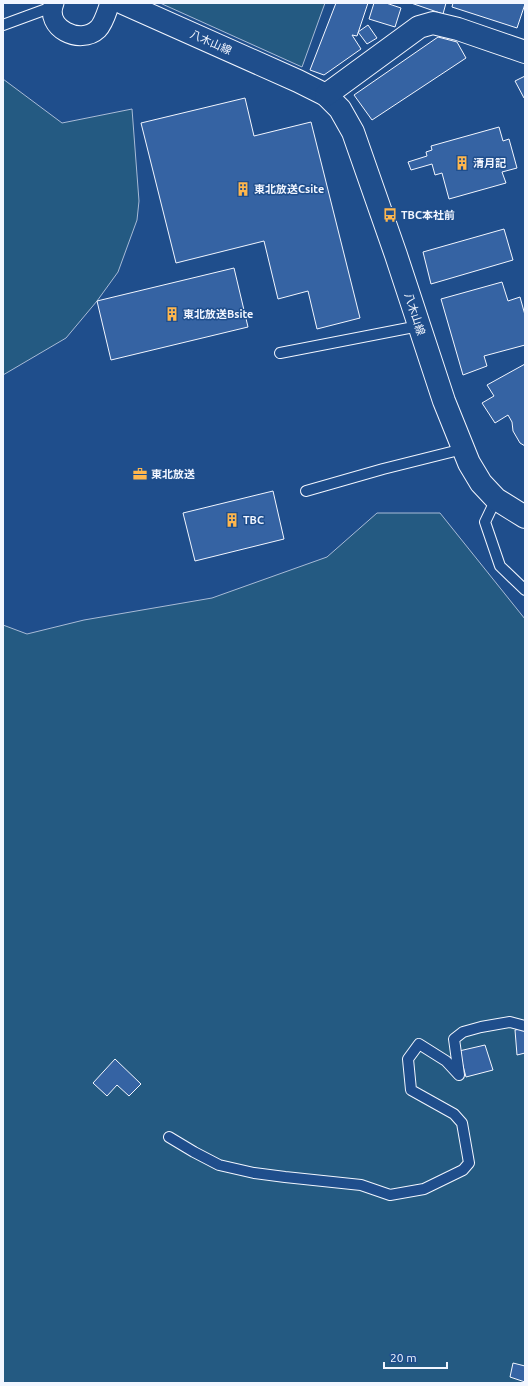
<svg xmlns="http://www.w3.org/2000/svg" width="528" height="1386" viewBox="0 0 528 1386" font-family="Ubuntu,'Noto Sans JP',sans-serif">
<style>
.green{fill:#245a82;stroke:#a8bbd7}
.building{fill:#3563a3;stroke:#f2f6ff}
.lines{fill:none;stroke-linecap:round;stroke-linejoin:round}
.lane-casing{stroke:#f2f6ff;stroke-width:12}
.street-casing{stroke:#f2f6ff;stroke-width:21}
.secondary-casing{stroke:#f2f6ff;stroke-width:24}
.lane{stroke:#1f4e8c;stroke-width:10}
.street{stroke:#1f4e8c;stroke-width:19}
.secondary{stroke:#1f4e8c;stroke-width:22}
.labels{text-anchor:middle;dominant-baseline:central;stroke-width:3;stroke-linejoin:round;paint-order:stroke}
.street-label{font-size:11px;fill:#f2f6ff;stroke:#1f4e8c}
.poi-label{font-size:11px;font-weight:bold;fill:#f2f6ff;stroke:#1f4e8c;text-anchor:start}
</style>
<rect width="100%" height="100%" fill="#1f4e8c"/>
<!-- green -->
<g class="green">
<path d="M160,3H325L302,67Z"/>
<path d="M3,79L62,123L132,109L139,201L137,220L118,272L97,301L66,338L3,375Z"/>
<path d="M377,513H440L525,619V1383H3V625L27,634L84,620L212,598L327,557Z"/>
</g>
<!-- building -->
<g class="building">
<path d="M336,3H368L357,36L352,35L361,49L324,75L310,70Z"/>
<path d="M374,3H386L401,8L395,27L369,19Z"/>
<path d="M411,3H446L443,14Z"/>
<path d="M453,3H525V4L517,28L452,7Z"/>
<path d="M368,25L377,38L367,44L358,32Z"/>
<path d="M438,37L457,42L466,58L372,120L354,95Z"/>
<path d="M525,76V98H524L515,81Z"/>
<path d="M245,98L254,136L311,122L360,318L317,329L308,291L278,299L264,241L176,263L141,123Z"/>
<path d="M499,127L503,141L509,139L517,168L502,172L506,183L449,199L442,173L435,175L432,164L411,170L408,162L427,156L426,152L432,150L431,146Z"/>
<path d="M504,229L513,260L431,284L423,252Z"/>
<path d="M234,268L248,327L111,360L97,301Z"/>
<path d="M502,282L508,301L520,297L525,315V345L484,356L487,366L463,375L441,299Z"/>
<path d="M525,364V446L520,443L513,431L512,422L508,415L495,423L482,403L494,396L487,385Z"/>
<path d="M273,491L284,539L195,561L183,513Z"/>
<path d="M525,1028V1053L517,1055L515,1030Z"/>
<path d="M485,1045L493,1070L466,1077L459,1051Z"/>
<path d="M115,1059L141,1084L129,1096L117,1085L107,1096L93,1083Z"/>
<path d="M513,1363L525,1366V1382L510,1377Z"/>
</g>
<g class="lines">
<defs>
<g id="lane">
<path d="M3,25L52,7"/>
<path d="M280,353L419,326"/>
<path d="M306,491L383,469L463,449"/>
<path d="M496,499L485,522L500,566L525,590"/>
<path d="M169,1137L194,1152L219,1165L254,1173L285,1177L361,1185L390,1195L424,1189L463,1170L469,1163L462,1123L454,1114L411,1090L408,1059L419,1044L446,1061L459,1075L454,1039L463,1032L481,1027L510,1022L525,1026"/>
</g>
<path id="street" d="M54,3C44,28 80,46 98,29C104,23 107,11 110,3"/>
<g id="secondary">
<path d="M123,3L298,81L326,95L340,109L353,132L396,255L444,401L469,463L481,483L496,499L525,517"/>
<path d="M326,95L419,27L433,23L458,29L525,52"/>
</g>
</defs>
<!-- lane casing -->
<use href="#lane" class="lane-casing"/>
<!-- street casing -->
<use href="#street" class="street-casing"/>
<!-- secondary casing -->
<use href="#secondary" class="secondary-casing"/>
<!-- lane -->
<use href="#lane" class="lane"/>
<!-- street -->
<use href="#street" class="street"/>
<!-- secondary -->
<use href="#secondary" class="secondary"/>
</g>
<!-- icons -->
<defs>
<symbol id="building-bare" viewBox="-9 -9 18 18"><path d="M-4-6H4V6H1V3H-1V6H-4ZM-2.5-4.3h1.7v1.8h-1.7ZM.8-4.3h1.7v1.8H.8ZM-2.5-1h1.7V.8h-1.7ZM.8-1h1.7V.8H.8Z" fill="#ffb74d" stroke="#1f4e8c" stroke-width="2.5" paint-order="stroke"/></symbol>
<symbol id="bus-bare" viewBox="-9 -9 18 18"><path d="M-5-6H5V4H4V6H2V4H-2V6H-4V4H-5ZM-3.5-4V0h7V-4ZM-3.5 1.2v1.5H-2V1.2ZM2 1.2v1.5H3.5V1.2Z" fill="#ffb74d" stroke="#1f4e8c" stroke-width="2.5" paint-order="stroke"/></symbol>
<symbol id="office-bare" viewBox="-9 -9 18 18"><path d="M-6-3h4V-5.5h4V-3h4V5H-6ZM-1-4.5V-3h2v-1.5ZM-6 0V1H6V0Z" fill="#ffb74d" stroke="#1f4e8c" stroke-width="2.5" paint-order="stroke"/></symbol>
</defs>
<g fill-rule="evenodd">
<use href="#building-bare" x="452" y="153" width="20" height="20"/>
<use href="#building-bare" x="233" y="179" width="20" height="20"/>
<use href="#bus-bare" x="380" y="205" width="20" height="20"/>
<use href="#building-bare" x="162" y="304" width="20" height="20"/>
<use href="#office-bare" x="130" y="464" width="20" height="20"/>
<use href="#building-bare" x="222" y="510" width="20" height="20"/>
</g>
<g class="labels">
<!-- street labels -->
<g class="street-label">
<text transform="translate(211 42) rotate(24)">八木山線</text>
<text transform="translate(415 314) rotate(72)">八木山線</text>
</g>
<!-- poi labels -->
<g class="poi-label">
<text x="473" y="163">清月記</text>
<text x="254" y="189">東北放送Csite</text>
<text x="401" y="215">TBC本社前</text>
<text x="183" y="314">東北放送Bsite</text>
<text x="151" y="474">東北放送</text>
<text x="243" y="520">TBC</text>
</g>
</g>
<!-- border -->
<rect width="528" height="1386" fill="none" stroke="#f2f6ff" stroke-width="8"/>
<!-- scale -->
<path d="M384 1362v6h63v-6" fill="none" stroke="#f2f6ff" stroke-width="2"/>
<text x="390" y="1362" font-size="12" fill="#f2f6ff" stroke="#1f4e8c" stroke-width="3" paint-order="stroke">20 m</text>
</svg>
